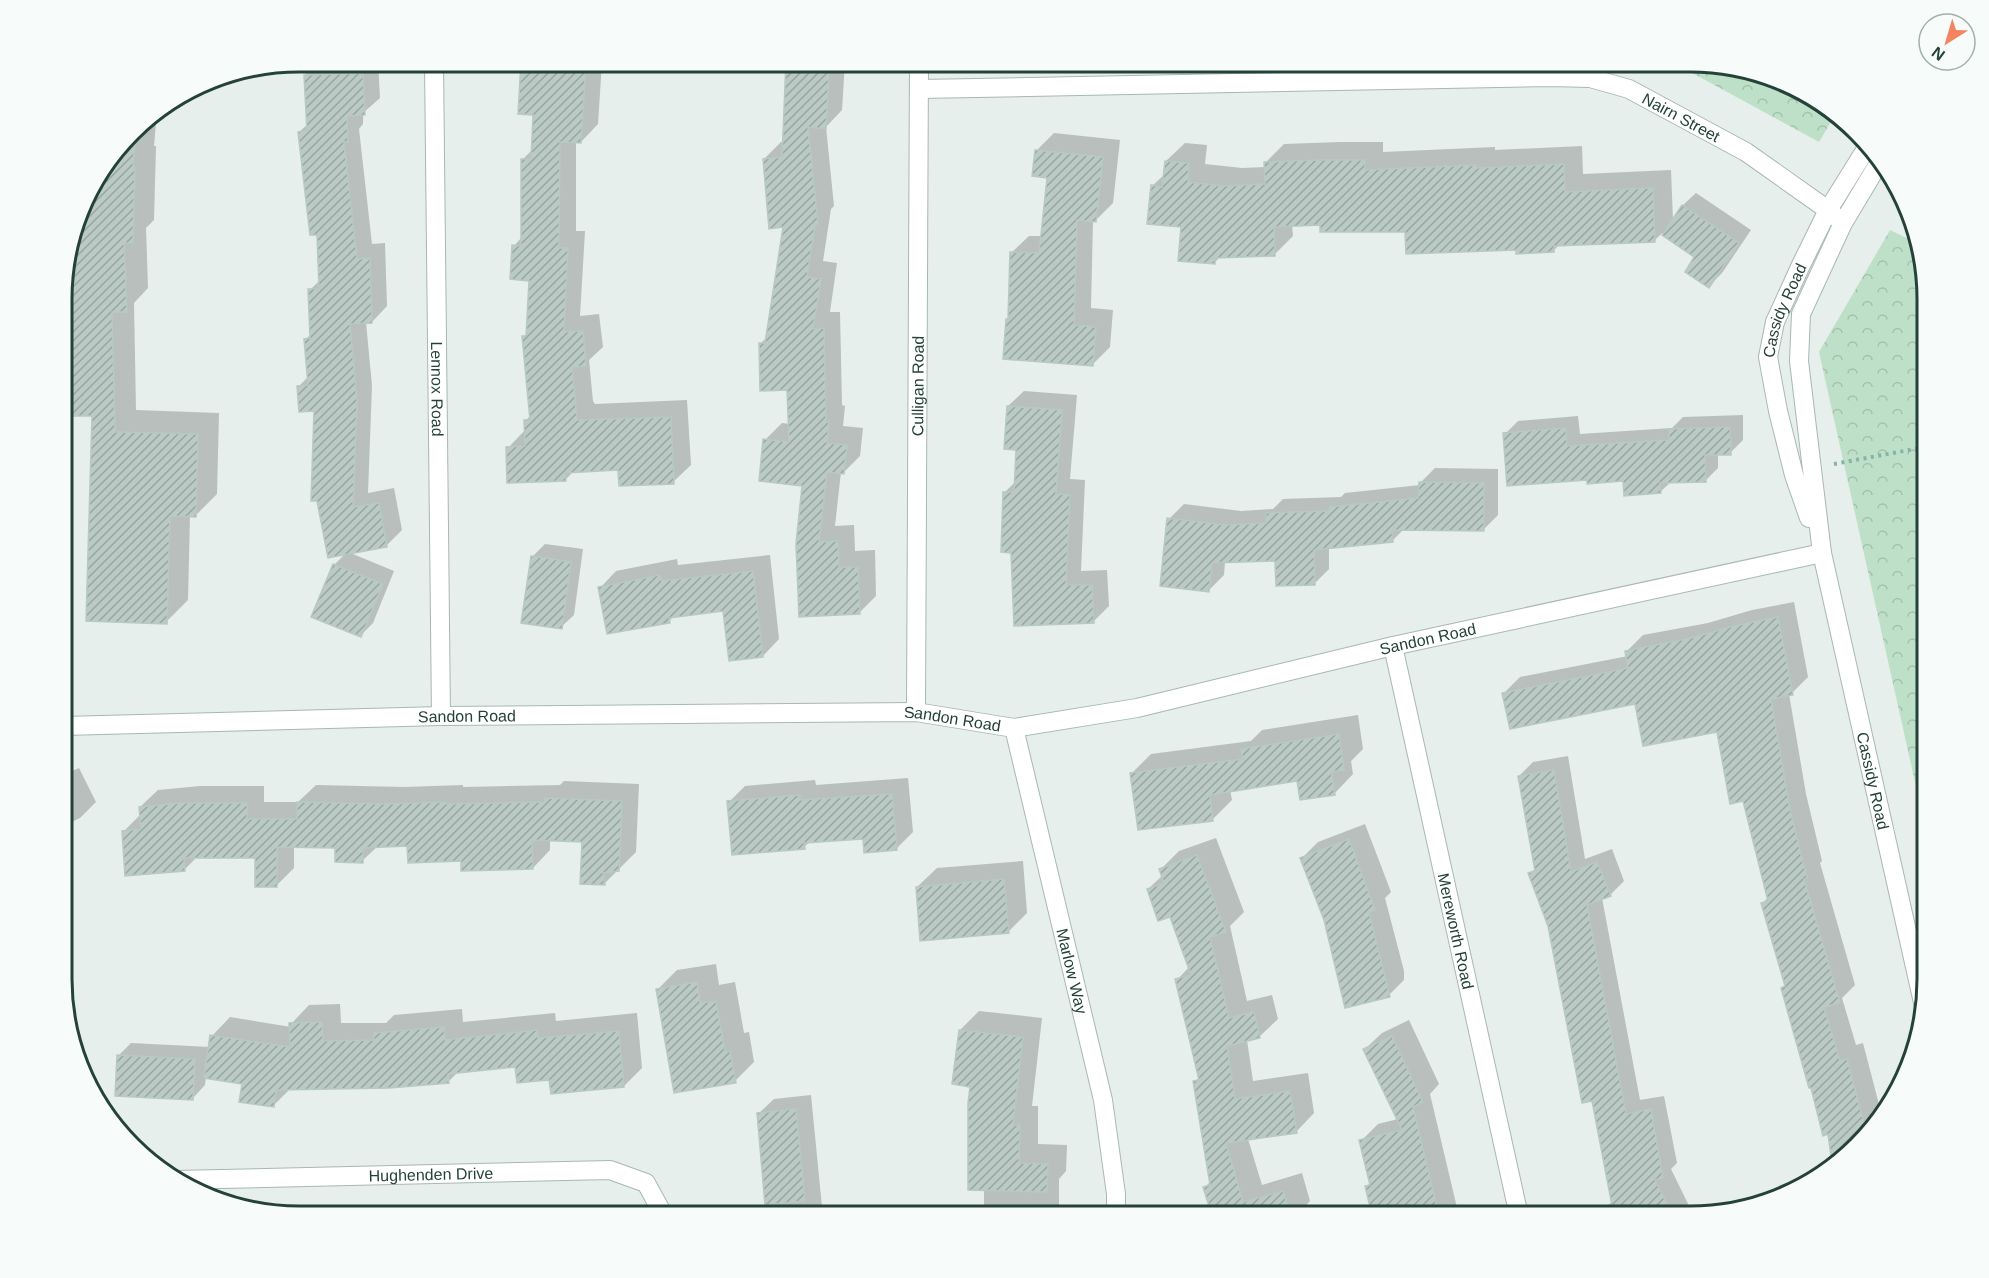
<svg xmlns="http://www.w3.org/2000/svg" width="1989" height="1278" viewBox="0 0 1989 1278" font-family="Arial,sans-serif">
<style>
.park{fill:url(#park-crowns)}
.shadow{fill:#0003}
.building{fill:url(#building-hatch);stroke:#b8c9c2;stroke-width:1.5}
.lines{fill:none;stroke-linecap:round;stroke-linejoin:round}
.minor-casing{stroke:#a8b8b2;stroke-width:20}
.tertiary-casing{stroke:#a8b8b2;stroke-width:20}
.path{stroke:#86b3a5;stroke-width:4;stroke-dasharray:3 4.5;stroke-linecap:butt}
.minor{stroke:#fff;stroke-width:18}
.tertiary{stroke:#fff;stroke-width:18}
.labels{text-anchor:middle;dominant-baseline:central;stroke-width:6;stroke-linejoin:round;paint-order:stroke}
.street-label{font-size:16px;fill:#24423a;stroke:#f7fbf9}
.rim{fill:none;stroke:#24423a;stroke-width:3}
</style>
<defs>
<pattern id="park-crowns" width="20" height="18" patternUnits="userSpaceOnUse" patternTransform="scale(1.5)"><rect width="20" height="18" fill="#bfe0c8"/><path d="M2 6a3 3 0 1 1 6 0M12 15a3 3 0 1 1 6 0" fill="none" stroke="#a4c1ad"/></pattern>
<pattern id="building-hatch" width="6" height="6" patternUnits="userSpaceOnUse" patternTransform="scale(1.5)"><rect width="6" height="6" fill="#bbcac4"/><path d="M-1 1l2-2M0 6l6-6M5 7l2-2" fill="none" stroke="#98a6a0"/></pattern>
</defs>
<rect width="100%" height="100%" fill="#e6efeb"/>
<!-- park -->
<g class="park">
<path d="M1672,62H1691L1752,70L1822,101L1835,115L1819,142Z"/>
<path d="M1890,230L1915,242L1927,284V836L1819,352Z"/>
</g>
<!-- shadow -->
<g class="shadow">
<path d="M305,62H378L380,98L363,113V124L359,129L372,244L385,243L387,306L372,322H366L372,386L368,493L394,488L402,530L386,546L348,552L394,571L373,623L360,636L334,565L346,553L316,409L298,387L309,376L306,339L311,334L310,290L320,280L319,233L299,132L308,124Z"/>
<path d="M532,62H602L598,124L581,142L576,141V231H585L580,316L599,314L603,347L589,360L593,401L595,404L687,400L691,465L673,482L619,469L574,471L565,480L508,448L525,430L526,420L531,415L524,336L528,333L530,279L514,246L522,237L523,159L533,149L535,114L522,71Z"/>
<path d="M788,62H845L842,110L826,127L834,206L831,209L823,261L837,263L830,312H840L842,405L845,406L843,426L863,428L860,456L843,473L841,472L835,526L854,525L855,551L875,550L876,596L859,613L801,615L803,484L765,440L782,423L789,424L788,389L760,344L768,336L785,226L764,159L781,142H784Z"/>
<path d="M157,111L154,146H156L154,220L146,228L148,288L134,303L136,410L219,413L217,494L195,516H190L188,600L166,622L93,415L63,268L86,194L142,121Z"/>
<path d="M1054,133L1120,140L1113,203L1095,221H1093L1091,308L1113,310L1110,347L1092,365L1007,320L1009,318L1011,253L1029,236H1042L1049,177L1037,150Z"/>
<path d="M1340,142H1383V152L1495,147V150L1582,146L1583,174L1671,170L1673,221L1683,205L1696,193L1751,230L1722,273L1709,286L1696,257L1662,233L1655,240L1560,244L1553,251L1517,249L1407,230L1322,224L1292,225L1293,236L1274,255L1220,257L1214,263L1152,186L1165,174L1166,161L1185,143L1207,145L1205,164L1242,168L1266,167L1265,163L1284,144Z"/>
<path d="M1024,391L1077,395L1070,479L1085,480L1081,571L1107,570L1109,606L1093,622L1012,551L1005,492L1016,481L1018,448L1008,406Z"/>
<path d="M1743,415V440L1730,453H1718V468L1705,481L1671,482L1660,492L1625,480L1588,479L1505,434L1518,421L1578,416L1580,434L1672,428L1683,417Z"/>
<path d="M1435,468L1498,469V515L1483,530L1404,529L1393,540L1329,547V569L1315,583L1277,560L1225,562L1224,575L1209,590L1169,519L1184,504L1241,511L1273,509L1283,499L1341,497L1345,493L1420,485V483Z"/>
<path d="M545,544L583,549L574,615L561,627L532,557Z"/>
<path d="M770,555L779,639L763,656L724,609L675,615L669,621L600,588L616,571L677,559L678,565Z"/>
<path d="M1794,602L1808,677L1792,693L1789,694L1806,794L1822,861L1820,863L1855,985L1842,998L1856,1045L1863,1043L1882,1116L1833,1162L1830,1132L1812,1086L1782,988L1786,984L1763,903L1768,897L1744,800L1719,730L1636,702L1504,693L1520,677L1628,656L1627,651L1643,635L1708,623L1752,610Z"/>
<path d="M1358,715L1363,749L1351,761L1353,774L1334,794L1298,779L1230,790L1232,800L1212,820L1132,773L1151,754L1251,741L1262,730Z"/>
<path d="M1568,756L1585,859L1612,849L1624,881L1610,895L1602,898L1640,1100L1664,1096L1677,1163L1671,1169L1694,1216H1610L1606,1207L1613,1201L1594,1100L1549,925L1530,873L1536,868L1519,776L1533,762Z"/>
<path d="M79,768L96,802L80,818L63,826V775Z"/>
<path d="M908,778L913,832L896,849L864,837L811,841L804,847L729,802L745,786L815,780L816,785Z"/>
<path d="M564,781L639,784L636,852L604,884L583,841L550,839V850L533,868L462,860L409,845L378,846L362,861L337,847L294,846V868L277,885L256,857H197L184,870L123,832L141,814L140,807L158,790L200,786H264V802H298L316,785L404,787L463,785V787L560,785Z"/>
<path d="M1365,824L1391,892L1385,898L1404,971V980L1387,997L1302,858L1318,842Z"/>
<path d="M1216,838L1244,912L1230,926L1247,1001L1272,995L1278,1019L1259,1037L1247,1040L1253,1081L1308,1073L1314,1113L1296,1132L1248,1139L1262,1185L1302,1173L1310,1201L1295,1216H1214L1205,1187L1211,1181L1195,1081L1200,1077L1177,980L1190,966L1171,915L1148,889L1163,875L1161,869L1179,851Z"/>
<path d="M1023,861L1027,913L1008,932L917,887L937,868Z"/>
<path d="M716,964L719,985L735,982L744,1033L749,1032L754,1062L735,1081L657,990L677,970Z"/>
<path d="M340,1004L341,1023H386L394,1015L462,1009L463,1022L555,1013L556,1021L637,1013L642,1068L624,1086L551,1078L516,1065L459,1071L449,1081L290,1089L273,1106L243,1082L206,1076L205,1085L193,1098L118,1056L131,1043L210,1047L212,1036L230,1017L291,1027V1024L309,1005Z"/>
<path d="M979,1011L1042,1018L1032,1106H1038V1144L1067,1145L1066,1171L1059,1179V1216H984V1189L972,1085L960,1030Z"/>
<path d="M1409,1020L1439,1084L1430,1094L1459,1216H1374L1367,1186L1371,1182L1361,1141L1378,1124L1398,1119L1365,1049L1382,1033Z"/>
<path d="M811,1095L822,1207H828L829,1216H768L758,1114L774,1099Z"/>
</g>
<!-- building -->
<g class="building">
<path d="M521,62H586L581,143L560,142L559,248H568L564,332L583,331L586,366L572,367L577,418L578,420L671,417L674,484L619,486L618,470L565,473L566,481L507,483L506,447L525,446L524,420H530L522,336H526L529,281L510,279L512,245L521,246V159H531L533,115L518,114Z"/>
<path d="M786,62H824L823,71H829L826,129L808,127L818,224L815,225L807,277L821,279L813,329L824,328L826,422H829L827,443L847,445L844,474L827,472L819,542L838,541L839,567H858L860,614L799,617L796,544L802,486L759,481L763,439L789,442L787,390L760,391L759,343H765L783,227L769,229L763,159L782,157Z"/>
<path d="M363,73L365,115L347,116L348,142H344L357,259L370,258L372,323L350,324L357,402L353,507L379,503L387,547L328,558L317,501H311L314,411L299,412L297,386L308,385L304,339L310,338L308,289H319L317,235H310L298,132L307,131L304,75Z"/>
<path d="M136,128L133,167H135L133,243H124L127,312H112L115,432L198,434L196,517L170,516L167,624L86,621L92,416H63V268L86,194Z"/>
<path d="M1035,150L1103,157L1096,222L1077,220L1074,325L1096,327L1093,366L1003,359L1006,319H1008L1010,252L1039,253L1047,178L1032,176Z"/>
<path d="M1320,160H1365V170L1476,165L1477,168L1564,164L1565,192L1653,188L1655,242L1554,246V252L1516,254V250L1406,254L1405,232H1320V225L1274,227L1275,256L1215,258V264L1178,261L1181,227L1147,224L1151,185L1162,187L1165,161L1189,163L1188,182L1222,186L1265,184L1264,162Z"/>
<path d="M1682,205L1739,243L1709,288L1685,272L1694,257L1662,235Z"/>
<path d="M1007,406L1062,410L1056,494L1070,495L1066,585H1092L1094,623L1014,626L1011,553L1001,552L1003,492H1014L1016,450L1004,449Z"/>
<path d="M1730,427L1731,455H1705L1706,482L1660,483L1661,493L1624,496L1623,481L1587,484V480L1507,486L1503,433L1566,428L1567,446L1669,440V429Z"/>
<path d="M1419,482L1484,483V531L1392,530L1393,542L1314,550L1315,585L1276,586L1275,561L1212,563L1209,592L1160,586L1167,518L1225,525L1266,523V513L1329,511V507L1418,498Z"/>
<path d="M531,556L571,562L562,629L521,623Z"/>
<path d="M333,564L383,584L361,637L311,617Z"/>
<path d="M753,571L763,657L729,661L723,611L669,618L670,623L607,634L598,587L660,575L662,581Z"/>
<path d="M1778,617L1793,695L1771,699L1790,810L1807,878L1804,879L1840,1003L1824,1007L1840,1061L1847,1059L1866,1131L1832,1163L1828,1134L1823,1136L1811,1088H1809L1781,988L1785,986L1761,903L1768,901L1743,801L1730,804L1717,732L1643,746L1635,704L1510,729L1502,693L1628,668L1625,651L1691,638L1734,626Z"/>
<path d="M1339,734L1344,770L1331,772L1335,795L1300,800L1297,781L1210,795L1213,821L1138,830L1130,773L1243,759L1241,749Z"/>
<path d="M1554,770L1571,872L1597,862L1611,896L1587,905L1626,1114L1651,1109L1663,1178L1655,1180L1673,1216H1614L1592,1101L1582,1103L1548,926L1528,873L1535,871L1518,776Z"/>
<path d="M892,794L897,850L864,853L863,839L804,843L805,849L732,855L727,801L800,795V800Z"/>
<path d="M545,798L622,801L619,871L603,873L605,885L580,884L582,842L532,840L533,869L461,871V861L408,863L407,846L363,848V863L335,862V848L277,847V887H255V858H184L185,871L125,876L122,831L141,829L139,807L181,803H247V819H297V802L386,804L446,802V804L545,802Z"/>
<path d="M1349,839L1375,910L1369,912L1390,997L1345,1008L1324,920L1300,858Z"/>
<path d="M1197,855L1226,932L1210,937L1229,1018L1254,1012L1260,1038L1227,1046L1235,1099L1290,1091L1297,1133L1226,1143L1243,1202L1283,1191L1291,1216H1212L1203,1187L1210,1185L1193,1081L1199,1080L1175,979L1191,975L1170,917L1158,921L1147,889L1164,883L1159,869Z"/>
<path d="M1004,879L1009,933L920,941L916,887Z"/>
<path d="M697,982L700,1003L716,1001L725,1052L730,1051L736,1083L674,1093L656,989Z"/>
<path d="M322,1022L323,1041L374,1040V1033L444,1027L445,1040L537,1030L538,1038L619,1031L624,1087L551,1094L549,1080L517,1083L515,1067L448,1074L449,1083L389,1088L276,1090L274,1107L239,1102L242,1084L204,1078L210,1035L290,1047L289,1023Z"/>
<path d="M959,1030L1023,1037L1013,1125H1020L1019,1163L1048,1164L1047,1192L968,1190V1103L970,1087L952,1084Z"/>
<path d="M1392,1036L1423,1102L1413,1107L1439,1216H1395L1393,1206L1371,1211L1365,1186L1370,1185L1359,1140L1402,1130L1363,1049Z"/>
<path d="M117,1055L195,1059L193,1100L115,1096Z"/>
<path d="M796,1109L805,1201L765,1205L757,1113Z"/>
</g>
<g class="lines">
<defs>
<g id="minor">
<path id="s1" d="M434,62L441,716"/>
<path id="s2" d="M920,89L1550,77L1590,78L1629,89L1746,152L1828,210L1843,223"/>
<path id="s3" d="M1393,646L1519,1216"/>
<path id="s4" d="M916,712L919,62"/>
<path id="s5" d="M63,726L441,716L916,712L1014,728L1137,708L1393,646L1822,553"/>
<path id="s6" d="M1014,728L1103,1100L1116,1194V1216"/>
<path id="s7" d="M175,1180L610,1170L646,1183L664,1216"/>
</g>
<g id="tertiary">
<path id="s8" d="M1879,163L1843,223L1801,314L1799,361L1822,553L1924,1007"/>
<path id="s9" d="M1809,518L1794,475L1778,411L1768,357L1775,322L1801,265L1828,210L1866,149"/>
</g>
</defs>
<!-- minor casing -->
<use href="#minor" class="minor-casing"/>
<!-- tertiary casing -->
<use href="#tertiary" class="tertiary-casing"/>
<!-- path -->
<path class="path" d="M1834,464L1920,448L1927,445"/>
<!-- minor -->
<use href="#minor" class="minor"/>
<!-- tertiary -->
<use href="#tertiary" class="tertiary"/>
</g>
<g class="labels">
<!-- street labels -->
<g class="street-label">
<text stroke="none"><textPath href="#s2" startOffset="770">Nairn Street</textPath></text>
<text stroke="none"><textPath href="#s9" startOffset="216">Cassidy Road</textPath></text>
<text stroke="none"><textPath href="#s4" startOffset="326">Culligan Road</textPath></text>
<text stroke="none"><textPath href="#s1" startOffset="327">Lennox Road</textPath></text>
<text stroke="none"><textPath href="#s5" startOffset="1376">Sandon Road</textPath></text>
<text stroke="none"><textPath href="#s5" startOffset="404">Sandon Road</textPath></text>
<text stroke="none"><textPath href="#s5" startOffset="890">Sandon Road</textPath></text>
<text stroke="none"><textPath href="#s8" startOffset="644">Cassidy Road</textPath></text>
<text stroke="none"><textPath href="#s3" startOffset="292">Mereworth Road</textPath></text>
<text stroke="none"><textPath href="#s6" startOffset="250">Marlow Way</textPath></text>
<text stroke="none"><textPath href="#s7" startOffset="256">Hughenden Drive</textPath></text>
</g>
</g>
<!-- crop -->
<path d="M0 0H1989V1278H0ZM299 72H1690A227 227 0 0 1 1917 299V979A227 227 0 0 1 1690 1206H299A227 227 0 0 1 72 979V299A227 227 0 0 1 299 72Z" fill="#f7fbf9" fill-rule="evenodd"/>
<path class="rim" d="M299 72H1690A227 227 0 0 1 1917 299V979A227 227 0 0 1 1690 1206H299A227 227 0 0 1 72 979V299A227 227 0 0 1 299 72Z"/>
<!-- north arrow -->
<g transform="translate(1947 42) rotate(217)"><circle r="28" fill="#f7fbf9" stroke="#a3b1ad" stroke-width="1.5"/>
<path d="M0-4.5L10 22L0 15L-10 22Z" fill="#f4845f"/>
<text y="-9" font-size="16" font-weight="bold" text-anchor="middle" fill="#24423a">N</text>
</g>
</svg>
